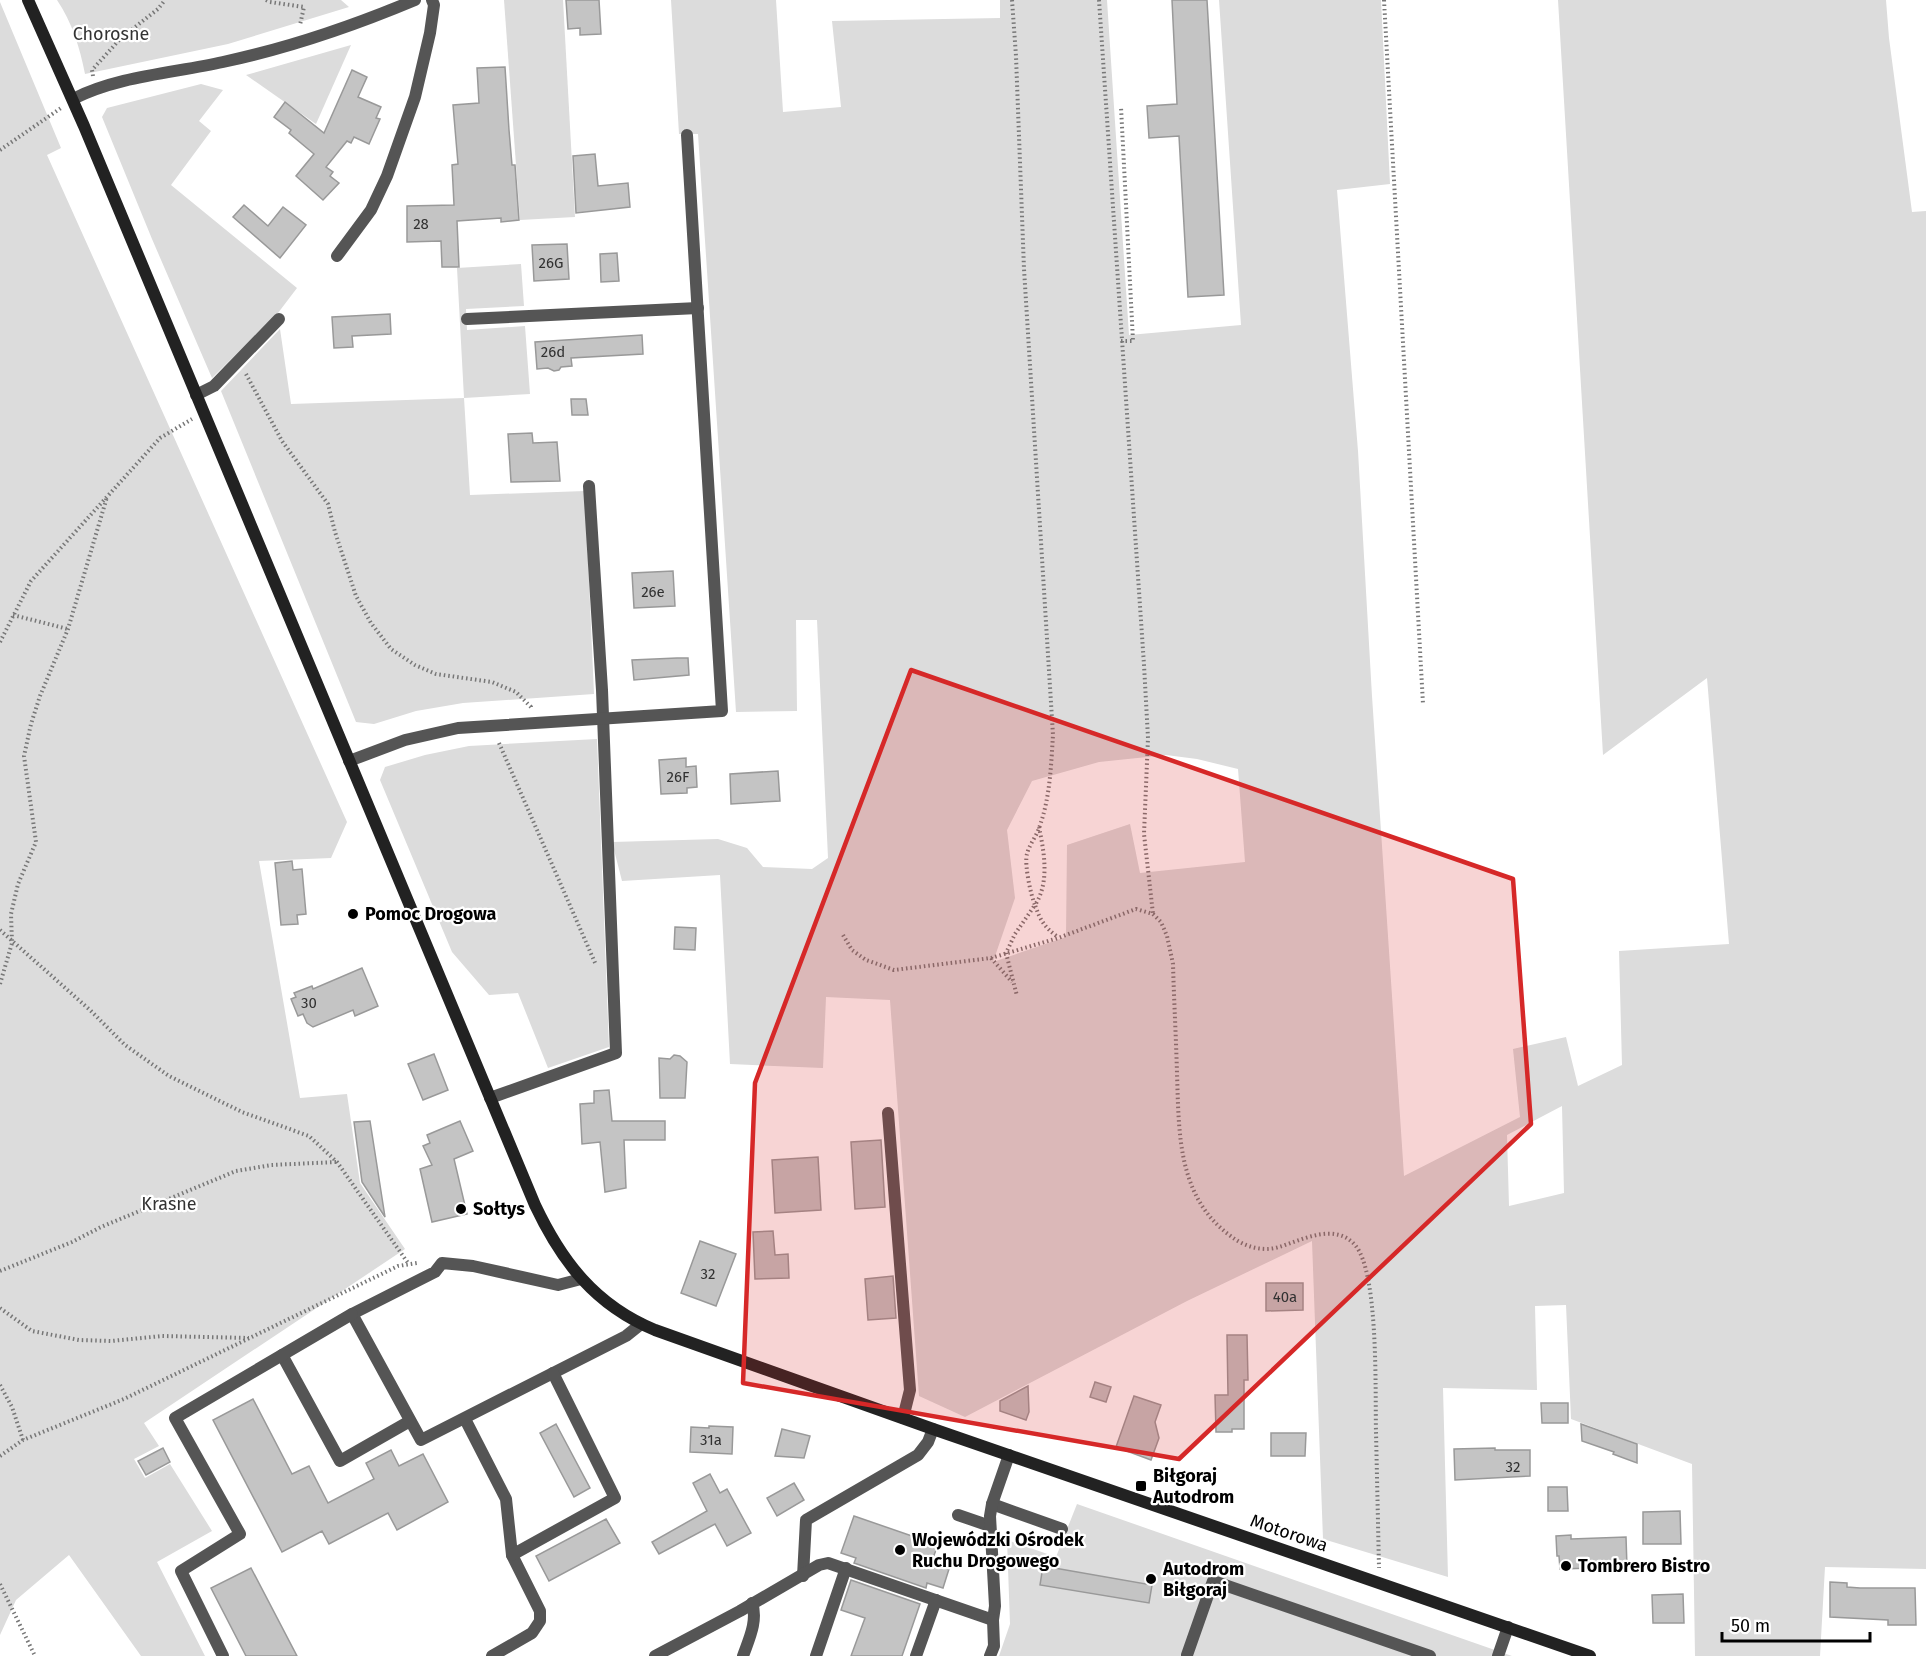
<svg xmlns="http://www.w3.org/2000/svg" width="1926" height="1656" viewBox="0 0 1926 1656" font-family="'Fira Sans',sans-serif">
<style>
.green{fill:#dcdcdc;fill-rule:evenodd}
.building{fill:#c4c4c4;stroke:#999;stroke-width:1.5}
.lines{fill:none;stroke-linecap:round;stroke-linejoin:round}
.path{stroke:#777;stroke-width:4;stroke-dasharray:1.5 3;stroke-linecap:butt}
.lane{stroke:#555;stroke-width:12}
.street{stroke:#555;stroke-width:12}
.secondary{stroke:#222;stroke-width:12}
.marked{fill:#d62828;fill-opacity:0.2;stroke:#d62828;stroke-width:4.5;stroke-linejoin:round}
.poi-dot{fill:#000;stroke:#fff;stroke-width:2}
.labels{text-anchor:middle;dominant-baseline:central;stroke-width:4.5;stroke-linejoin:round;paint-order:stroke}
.number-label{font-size:15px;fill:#313131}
.park-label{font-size:18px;fill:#333;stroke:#fff}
.poi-label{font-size:18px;font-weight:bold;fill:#000;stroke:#fff;text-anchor:start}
.street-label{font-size:18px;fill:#000;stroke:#fff}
</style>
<rect width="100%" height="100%" fill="#fff"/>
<!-- green -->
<g class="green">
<path d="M57,0H341L349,7L228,44L85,74C80,48 72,22 57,0Z"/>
<path d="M504,0H563L575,217L520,220Z"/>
<path d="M671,0H776L783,112L841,107L832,21L1000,18V0H1107L1129,335L1241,325L1219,0H1381L1390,184L1337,190L1358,451L1372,696L1404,1176L1520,1117L1513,1049L1566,1037L1578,1086L1622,1065L1619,951L1729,944L1707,678L1603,755L1558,0H1886L1889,38L1912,212L1926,211V1569L1825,1567L1820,1656H1695L1692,1464L1571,1419L1566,1305L1535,1306L1537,1390L1443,1388L1448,1577L1323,1539L1312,1241L1187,1301L965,1417L919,1396L890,1000L826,997L823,1068L730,1064L720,875L622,881L612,842L718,839L747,848L763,867L812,869L828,858L817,620H796L797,711L736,712L698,134H679ZM1166,755L1197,759L1238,769L1245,862L1140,873L1130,824L1067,845L1066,937L993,962L1015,898L1007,830L1032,781L1099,762ZM1562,1106L1564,1193L1509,1206L1507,1135Z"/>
<path d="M0,2L61,148L47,155L347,822L331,858L259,861L300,1098L347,1094L360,1183L405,1249L144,1423L159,1446L134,1459L145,1478L170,1464L212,1531L157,1562L205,1656H141L69,1555L16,1600L0,1635Z"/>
<path d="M351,45L316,124L246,75Z"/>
<path d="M201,84L223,90L199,121L211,131L171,185L297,288L278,313L212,378L152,239L102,117L107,108Z"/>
<path d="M521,264L524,306L466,309L467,330L525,326L530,394L464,398L470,495L585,491L594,694L463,703L416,711L374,724L356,722L221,391L280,329L291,404L464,398L457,268Z"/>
<path d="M597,739L609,1047L548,1068L518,993L489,995L452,952L380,780L385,767L425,755L469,746Z"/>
<path d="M1077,1504L1512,1656H999L1010,1624L1007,1540L1056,1557Z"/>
</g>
<!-- building -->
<g class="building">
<path d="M566,0H599L601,34L580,35V28L568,29Z"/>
<path d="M1172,0H1207L1224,295L1188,297L1179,136L1149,138L1147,106L1177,104Z"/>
<path d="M505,67L509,130L512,165H515L519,220L501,222V218L457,221L459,267H442L441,241L407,242V206L454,205L452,165L458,164L453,105L479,103L477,68Z"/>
<path d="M352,70L367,77L358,97L381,107L376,118L380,119L369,144L354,137L351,143L347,141L326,167L333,172L330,176L339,183L323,200L296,176L314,154L289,133L291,130L274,117L285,102L324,133Z"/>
<path d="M595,154L598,186L628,183L630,207L576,213L573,156Z"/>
<path d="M244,205L268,226L283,207L306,225L280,258L233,217Z"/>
<path d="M567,244L569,279L534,281L532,245Z"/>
<path d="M617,253L619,281L601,282L600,254Z"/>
<path d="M390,314L391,334L352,336L353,347L334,348L332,317Z"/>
<path d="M642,335L643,354L571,358L572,366L561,367L559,370L554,371L548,368L537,369L535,342Z"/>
<path d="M571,399H586L588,415H572Z"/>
<path d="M532,433L533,443L557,442L560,481L511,482L508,434Z"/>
<path d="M673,571L675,606L634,608L632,573Z"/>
<path d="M677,658H688L689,675L634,680L632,660Z"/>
<path d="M686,758V767L696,766L697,787L687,788V793L661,794L659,760Z"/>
<path d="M778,771L780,801L731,804L730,774Z"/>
<path d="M292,861L293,870L302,869L306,914L297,915L298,924L281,925L275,863Z"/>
<path d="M675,927L696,928L695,950L674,949Z"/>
<path d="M362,968L378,1006L355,1016L353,1010L313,1027L307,1023L303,1014L298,1016L291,999L296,997L294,993L312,986L313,989Z"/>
<path d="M434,1054L448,1090L423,1100L408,1064Z"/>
<path d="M674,1055L680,1056L687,1062L685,1098H660L659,1058L670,1059Z"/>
<path d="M609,1090L612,1121H665V1140H624L626,1188L605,1192L600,1142L582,1144L580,1104L594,1103V1091Z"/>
<path d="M370,1121L385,1217L362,1182L354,1122Z"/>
<path d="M460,1121L473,1151L454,1159L467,1214L432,1222L420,1169L432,1165L423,1146L430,1143L427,1135Z"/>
<path d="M881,1140L885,1207L855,1209L851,1142Z"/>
<path d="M818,1157L821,1210L775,1213L772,1160Z"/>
<path d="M773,1231L775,1255L788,1254L789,1278L755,1279L753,1232Z"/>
<path d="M700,1241L736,1254L716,1306L681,1293Z"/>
<path d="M893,1276L896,1318L868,1320L865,1279Z"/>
<path d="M1266,1283H1303V1310L1266,1311Z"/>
<path d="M1227,1335H1247L1248,1380H1244V1429H1232V1432H1216L1215,1395H1228Z"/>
<path d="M1095,1382L1111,1387L1106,1402L1090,1397Z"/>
<path d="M1028,1386L1029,1412L1026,1420L1000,1411V1401Z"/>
<path d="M1134,1396L1161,1405L1155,1422L1159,1438L1151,1460L1116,1447Z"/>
<path d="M253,1399L292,1474L309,1466L328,1503L374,1479L366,1463L391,1450L399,1466L423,1454L448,1502L397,1530L388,1513L329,1544L322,1531L282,1552L213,1420Z"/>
<path d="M1541,1403H1568V1423H1542Z"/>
<path d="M556,1424L590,1488L574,1497L540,1433Z"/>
<path d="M1581,1424L1637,1444V1463L1613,1454L1614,1452L1582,1441Z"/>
<path d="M709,1426L733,1427L732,1454L690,1452L691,1427L709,1428Z"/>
<path d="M782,1429L810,1436L804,1458L775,1456Z"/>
<path d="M1271,1433H1306L1305,1456H1271Z"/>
<path d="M163,1448L170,1462L146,1475L138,1461Z"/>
<path d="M1495,1448V1450H1530V1476L1455,1480L1454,1449Z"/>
<path d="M710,1474L720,1493L727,1489L751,1533L727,1546L715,1524L659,1554L652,1542L707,1511L693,1483Z"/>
<path d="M794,1483L804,1500L777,1516L767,1498Z"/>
<path d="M1548,1487H1567L1568,1511H1548Z"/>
<path d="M1680,1511L1681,1544H1643V1512Z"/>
<path d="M854,1516L938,1545L931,1563L949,1569L943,1588L927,1583L926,1588L854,1563L856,1558L841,1553Z"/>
<path d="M606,1519L620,1543L549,1581L536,1556Z"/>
<path d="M1571,1535V1539L1626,1537L1627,1567L1560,1569L1559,1556H1557L1556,1536Z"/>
<path d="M1043,1566L1152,1585L1149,1603L1040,1585Z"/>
<path d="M251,1568L297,1656H246L211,1588Z"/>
<path d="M851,1580L920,1604L902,1656H851L865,1618L841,1610Z"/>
<path d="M1830,1582L1847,1583V1587L1860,1588H1915L1916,1625H1888V1620L1830,1617Z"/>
<path d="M1683,1594L1684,1623H1653L1652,1595Z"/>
</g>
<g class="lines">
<!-- path -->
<g class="path">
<path d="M266,0L270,2L304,7L300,25"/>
<path d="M1012,0L1016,56L1024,269L1053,735C1051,766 1050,799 1039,828C1036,837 1029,845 1027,854C1024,864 1031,896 1035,905L1015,934L1006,953L1017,996"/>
<path d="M1099,0L1144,665L1148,738L1144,834L1153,914"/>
<path d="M1384,0L1423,704"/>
<path d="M93,76L92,70L121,38L158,9L165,0"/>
<path d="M0,150L61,108"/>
<path d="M1121,341H1133L1121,107"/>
<path d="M246,374L282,441L328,504L335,532L356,596L371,623L391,649L415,665L436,674L492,682L516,692L531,707V710"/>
<path d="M13,615L68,629"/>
<path d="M0,642L31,581L160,438L192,419"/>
<path d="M499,743L596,965"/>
<path d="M1039,827C1044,852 1050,882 1035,905C1040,920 1045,928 1058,937"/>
<path d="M0,930L90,1010L125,1045L169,1076L242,1112L309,1136L337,1162L408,1263"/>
<path d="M843,935L852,950L866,960L894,970L991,958L1058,938L1136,909L1153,914L1161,922L1167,936L1173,964C1174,1001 1176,1037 1177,1073C1179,1133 1177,1198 1232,1237C1245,1247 1263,1252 1279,1247C1302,1240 1335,1222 1355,1245C1379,1272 1375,1394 1376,1432C1377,1477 1378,1523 1379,1568"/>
<path d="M991,958L1012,982"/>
<path d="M0,984L12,943L11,914L18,884L36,842L24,756L31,724L40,696L68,629L107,497"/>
<path d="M0,1271L72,1242L101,1227L236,1171L271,1165L337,1162"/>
<path d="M0,1308L32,1331L79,1340L111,1341L162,1336L249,1338"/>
<path d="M0,1385L12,1407L23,1440"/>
<path d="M0,1456L23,1440L124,1399L398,1266L417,1263"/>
<path d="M0,1584L35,1656"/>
</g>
<!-- lane -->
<g class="lane">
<path d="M337,256L371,210L387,176L415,97L430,33L434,5L432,0"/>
<path d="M196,395L214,386L279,319"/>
<path d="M490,1098L616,1053L602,690L589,486"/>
<path d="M888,1113L910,1390L903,1418"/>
<path d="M581,1279L558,1285L473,1266L442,1263L435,1272L352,1314L421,1440L626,1336L641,1324"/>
<path d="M282,1355L340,1461L410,1421"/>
<path d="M465,1419L506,1499L512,1555L540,1611V1621L532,1633L492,1656"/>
<path d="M992,1504L1062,1529"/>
<path d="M958,1515L990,1526"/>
<path d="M512,1555L615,1498L553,1373"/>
<path d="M803,1576L806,1520L918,1455L928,1442L933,1429"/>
<path d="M1187,1655L1213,1581L1430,1656"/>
<path d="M223,1656L181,1571L240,1534L175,1418L352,1314"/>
<path d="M655,1656L740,1611L819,1565L828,1563L993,1620L995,1606L990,1516L992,1504L1009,1455"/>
<path d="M743,1656C749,1639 758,1621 752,1603"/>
<path d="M816,1656L846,1568"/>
<path d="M916,1656L936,1600"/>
<path d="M990,1656L994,1646L993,1620"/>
<path d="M1498,1656L1508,1627"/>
</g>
<!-- street -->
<g class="street">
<path d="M73,99C118,76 174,73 223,62C289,48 353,26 415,0"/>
<path d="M467,319L698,308"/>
<path d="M349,761L405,740L458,728L722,711L687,135"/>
</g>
<!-- secondary -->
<path class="secondary" d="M28,0L84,126L535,1205C562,1262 595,1305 655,1330L933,1429L1590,1656"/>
</g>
<!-- marked area -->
<path class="marked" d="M911,670L1513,879L1531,1124L1179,1459L743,1383L755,1083Z"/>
<!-- markers -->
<g class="poi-dot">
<circle cx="353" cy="914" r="6"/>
<circle cx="461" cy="1209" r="6"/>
<rect x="1135" y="1480" width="12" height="12" rx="3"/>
<circle cx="900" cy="1550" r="6"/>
<circle cx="1566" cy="1566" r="6"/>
<circle cx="1151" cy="1579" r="6"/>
</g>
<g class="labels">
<!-- number labels -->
<g class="number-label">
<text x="421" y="224">28</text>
<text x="551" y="263">26G</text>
<text x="553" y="352">26d</text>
<text x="653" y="592">26e</text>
<text x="678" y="777">26F</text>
<text x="309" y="1003">30</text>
<text x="708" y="1274">32</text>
<text x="1285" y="1297">40a</text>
<text x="711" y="1440">31a</text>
<text x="1513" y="1467">32</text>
</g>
<!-- park labels -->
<g class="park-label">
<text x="111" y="34">Chorosne</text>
<text x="169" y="1204">Krasne</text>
</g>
<!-- poi labels -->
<g class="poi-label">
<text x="365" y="914">Pomoc Drogowa</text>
<text x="473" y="1209">Sołtys</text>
<text x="1153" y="1476">Biłgoraj<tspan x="1153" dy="21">Autodrom</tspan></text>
<text x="912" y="1540">Wojewódzki Ośrodek<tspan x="912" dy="21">Ruchu Drogowego</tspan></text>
<text x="1578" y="1566">Tombrero Bistro</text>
<text x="1163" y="1569">Autodrom<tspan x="1163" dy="21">Biłgoraj</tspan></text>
</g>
<!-- street labels -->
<g class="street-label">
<text transform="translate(1289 1533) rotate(19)">Motorowa</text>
</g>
</g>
<!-- scale -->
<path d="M1722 1632v9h148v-9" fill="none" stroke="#000000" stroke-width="3"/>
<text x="1731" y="1632" font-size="18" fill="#000000" stroke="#ffffff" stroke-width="4.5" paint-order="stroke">50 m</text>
</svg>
